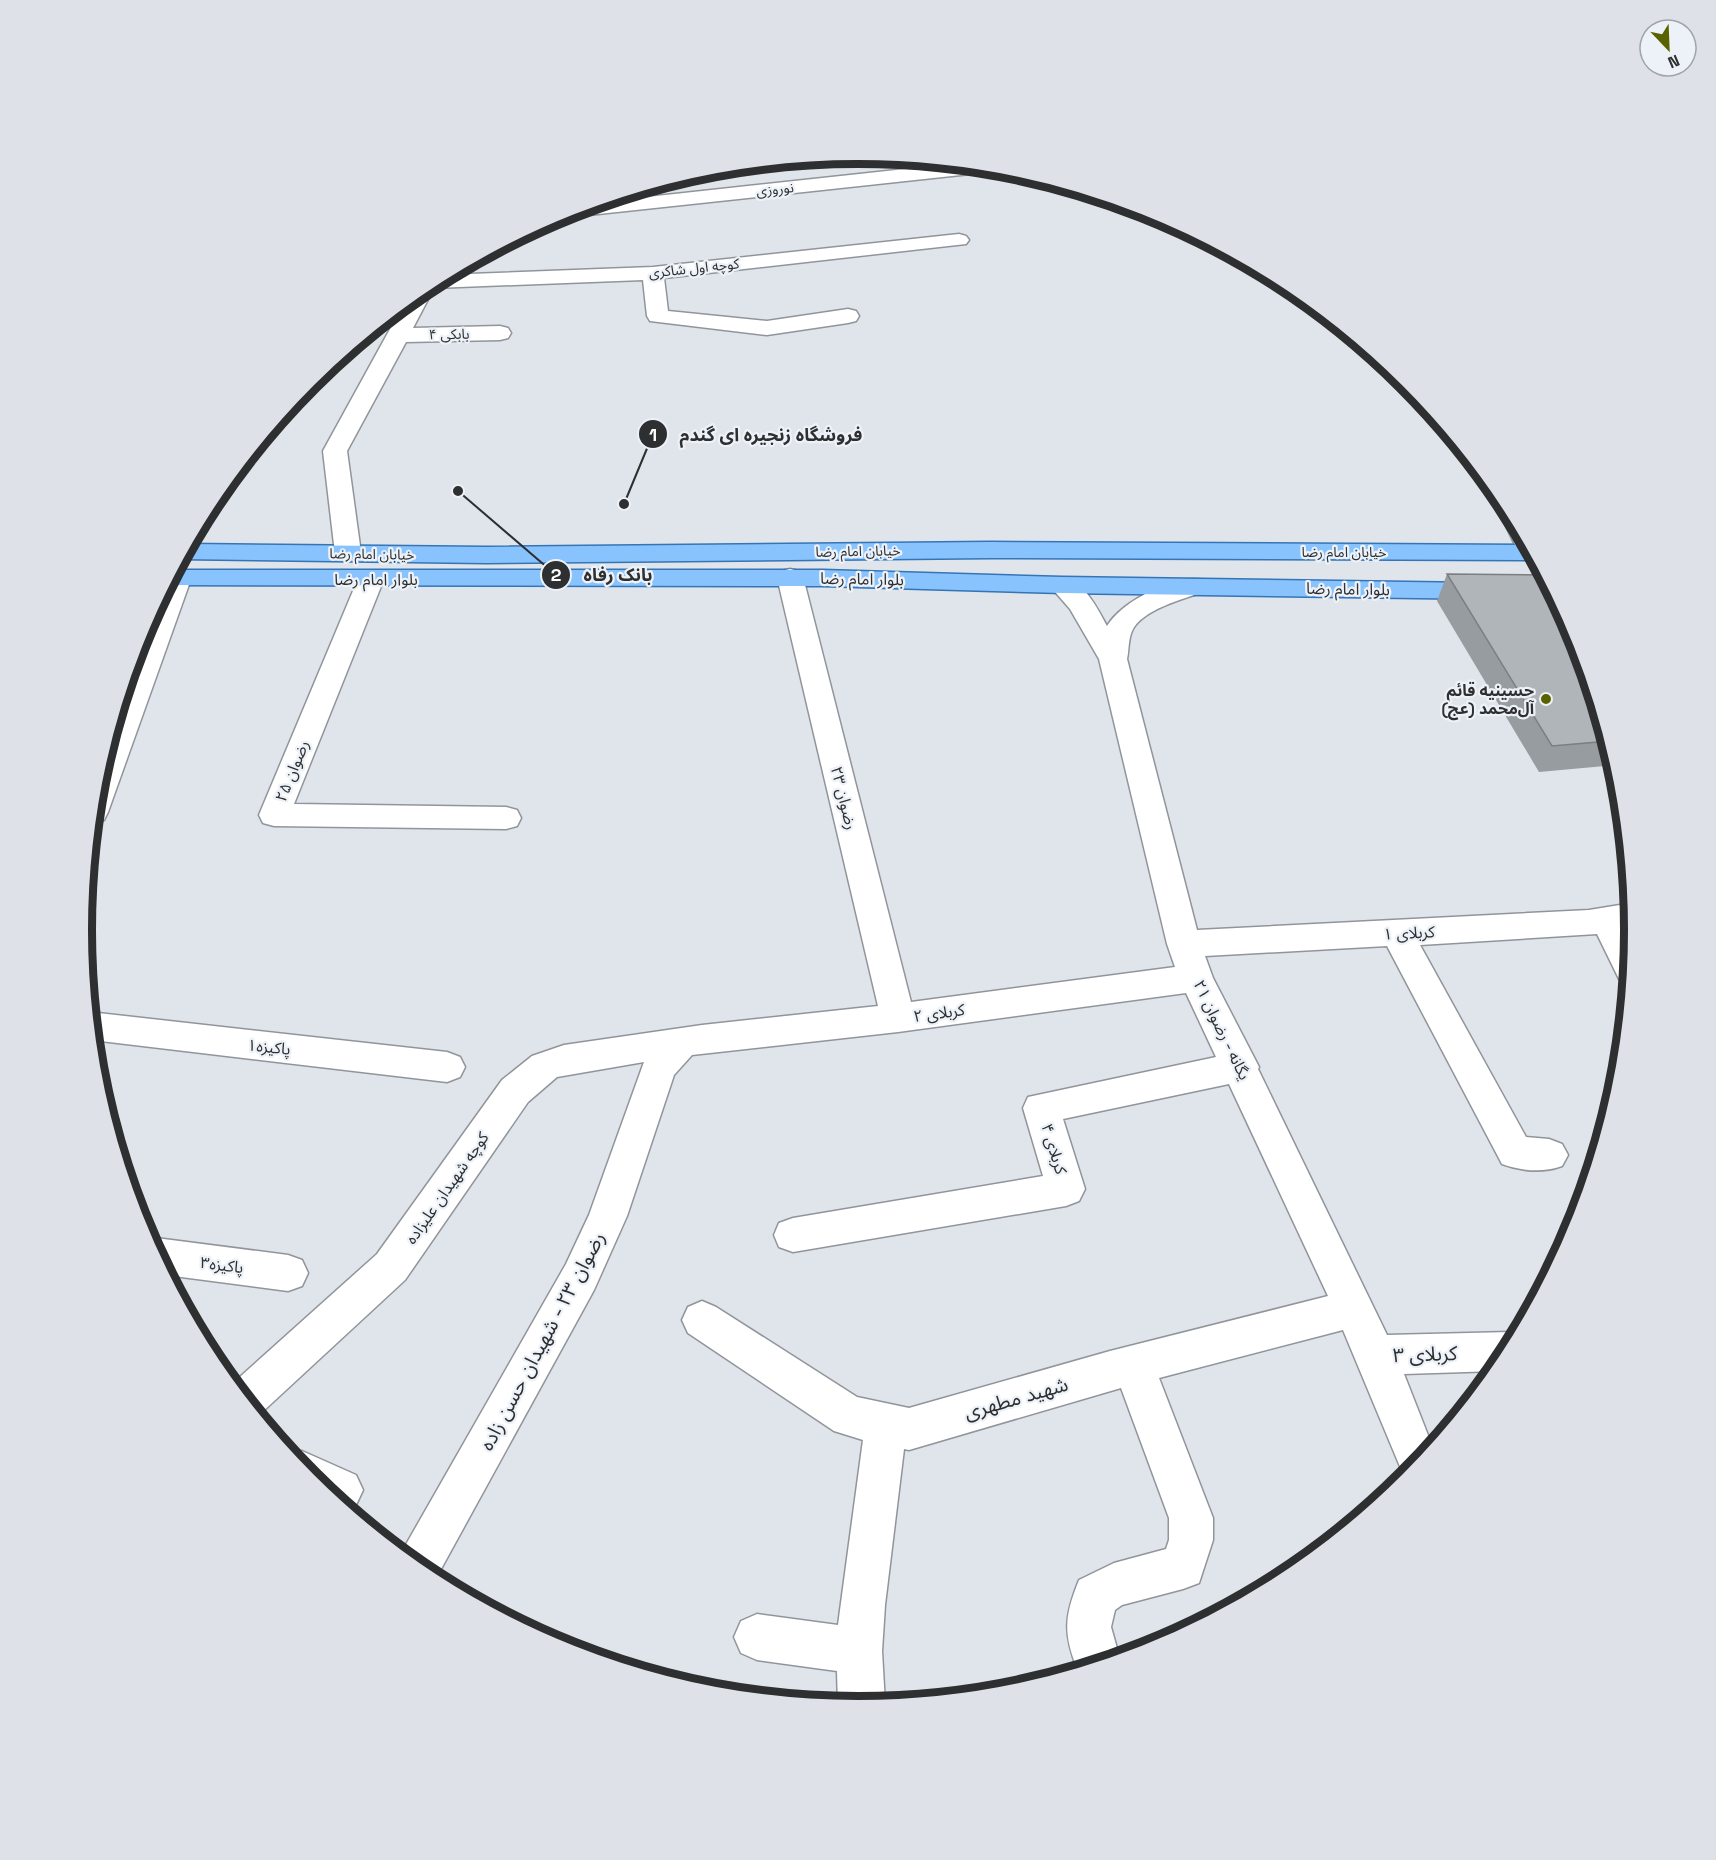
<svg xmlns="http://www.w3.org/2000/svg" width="1716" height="1860" viewBox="0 0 1716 1860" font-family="'Space Grotesk','Noto Sans Arabic',sans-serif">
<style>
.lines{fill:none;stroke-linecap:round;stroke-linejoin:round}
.minor-casing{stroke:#91959b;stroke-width:3}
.major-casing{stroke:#3575b6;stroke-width:3}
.minor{fill:#fff;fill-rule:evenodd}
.major{fill:#89c3fe;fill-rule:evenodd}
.wall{fill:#979ca0}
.building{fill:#b0b5ba;stroke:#7b7f82;stroke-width:1.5}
.poi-dot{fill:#5a6200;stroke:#edf2f8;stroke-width:2}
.labels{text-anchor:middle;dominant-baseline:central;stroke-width:4.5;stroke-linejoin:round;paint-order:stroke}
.far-street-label{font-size:14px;fill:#2d2f31;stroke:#edf2f8}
.street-label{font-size:16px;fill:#2d2f31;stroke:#edf2f8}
.poi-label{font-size:16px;font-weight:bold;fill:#2d2f31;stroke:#edf2f8;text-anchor:end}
.near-street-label{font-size:20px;fill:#2d2f31;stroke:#edf2f8}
.rim{fill:none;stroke:#2d2f31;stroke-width:8}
.leader{fill:none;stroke:#2d2f31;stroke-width:2}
.callout-dot{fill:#2d2f31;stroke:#edf2f8;stroke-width:2}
.mark-label{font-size:18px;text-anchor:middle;font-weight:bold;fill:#fff}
.callout-label{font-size:18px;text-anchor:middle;font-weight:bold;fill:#2d2f31;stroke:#edf2f8;stroke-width:4.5;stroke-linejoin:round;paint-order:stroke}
</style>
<rect width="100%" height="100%" fill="#dfe5ea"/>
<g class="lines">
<defs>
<g id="minor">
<path d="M961,163L998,167L989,172L561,218L554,216L592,203Z"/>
<path d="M959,234L966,236L969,240L966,244L664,278L668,311L767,321L848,309L856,311L859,316L856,321L848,323L767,335L650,321L647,316L643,280L434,288L413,328L500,326L508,328L511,333L508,338L500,340L406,342L347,451L361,553L357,559L348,561L339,559L335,553L323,451L406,300L427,284L443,275L653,267Z"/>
<path d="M1510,509L1537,560L1531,561L1522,559L1501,516L1505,511Z"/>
<path d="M790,569L799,571L803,577L911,1002L1175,967L1167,944L1099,659L1070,609L1049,585L1053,579C1080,572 1096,606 1107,626C1122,601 1176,573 1204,580L1208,586L1204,592C1185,598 1141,610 1132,631C1128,640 1129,650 1127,659L1197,930L1589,910L1632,903L1635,927L1627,929L1634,942L1630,983L1619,979L1597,934L1420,945L1526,1137L1549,1139L1562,1144L1568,1155L1562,1166C1543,1173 1521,1171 1502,1164L1387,946L1205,956L1213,978L1259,1067L1258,1069L1387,1335L1510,1332L1518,1335L1497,1371L1404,1374L1433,1448L1406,1481L1343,1330L1159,1378L1213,1518V1540L1199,1583L1183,1589L1122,1605L1115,1610L1111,1627L1120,1659L1078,1671C1063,1634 1064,1617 1079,1580L1114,1563L1166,1549L1169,1540V1518L1121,1388L909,1450L904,1449L885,1605L882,1651L885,1704L858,1707L838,1705L837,1671L757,1660L741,1653L734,1637L741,1621L757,1614L838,1625L863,1440L834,1431L688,1333L682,1320L688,1307L702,1301L716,1307L857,1397L909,1408L1110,1351L1328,1296L1229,1084L1063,1119L1085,1189L1079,1201L1066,1206L793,1252L779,1247L774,1235L779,1223L793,1218L1043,1176L1023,1108L1028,1097L1216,1057L1186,993L898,1032L692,1055L674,1075L627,1216L594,1290L435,1580L400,1555L566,1264L589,1215L644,1062L557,1077L528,1102L405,1280L259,1415L257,1416L231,1385L377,1254L502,1080L532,1056L564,1045L702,1025L878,1006L777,577L781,571Z"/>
<path d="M178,571L187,573L191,579L108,812L104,820L92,823C93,808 93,791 96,777C112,709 140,633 173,572Z"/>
<path d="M371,571L380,573L384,579L294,804L506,807L517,810L521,818L517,826L506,829L274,826L263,823L259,815L358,579L362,573Z"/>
<path d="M89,1012L447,1052L460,1057L465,1067L460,1077L447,1082L92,1040Z"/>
<path d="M156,1238L288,1255L302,1260L308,1273L302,1286L288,1291L166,1275L148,1241Z"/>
<path d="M302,1451L356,1475L363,1490L356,1505L346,1510L308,1479L289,1456Z"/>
</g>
<g id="major">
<path d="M990,542L1529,545L1537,560L990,558L486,563L179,559L188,544L486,547Z"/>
<path d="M174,570H823L1062,577L1550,584L1559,600L1062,593L823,586L165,585Z"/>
</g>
</defs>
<!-- minor casing -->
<use href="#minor" class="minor-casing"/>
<!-- major casing -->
<use href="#major" class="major-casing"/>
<!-- minor -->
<use href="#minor" class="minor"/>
<!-- major -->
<use href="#major" class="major"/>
</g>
<!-- wall -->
<path class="wall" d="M1447,574L1576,633L1616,765L1539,772L1437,601Z"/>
<!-- building -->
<path class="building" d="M1447,574L1545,575L1576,633L1609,741L1552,746Z"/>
<!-- markers -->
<circle class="poi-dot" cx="1546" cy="699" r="6"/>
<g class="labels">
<!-- far-street labels -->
<g class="far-street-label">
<text transform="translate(775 189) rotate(-6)">نوروزی</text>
<text transform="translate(694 268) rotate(-6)">کوچه اول شاکری</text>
<text transform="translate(449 334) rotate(-1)">بابکی ۴</text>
<text transform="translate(858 551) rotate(-1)">خیابان امام رضا</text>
<text x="1344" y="552">خیابان امام رضا</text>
<text transform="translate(372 554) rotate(1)">خیابان امام رضا</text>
</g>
<!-- street labels -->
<g class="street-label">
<text x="376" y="579">بلوار امام رضا</text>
<text transform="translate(862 579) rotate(1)">بلوار امام رضا</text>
<text transform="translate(1348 589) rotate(1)">بلوار امام رضا</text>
<text transform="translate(292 771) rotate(-68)">رضوان ۲۵</text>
<text transform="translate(844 798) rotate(76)">رضوان ۲۳</text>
<text transform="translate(1409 933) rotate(-3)">کربلای ۱</text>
<text transform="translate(939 1013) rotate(-8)">کربلای ۲</text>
<text transform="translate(1222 1030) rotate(64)">یگانه - رضوان ۲۱</text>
<text transform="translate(269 1047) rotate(6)">پاکیزه۱</text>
<text transform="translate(1054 1149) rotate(73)">کربلای ۴</text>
<text transform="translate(447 1188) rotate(-55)">کوچه شهیدان علیزاده</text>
<text transform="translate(222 1265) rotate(7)">پاکیزه۳</text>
</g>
<!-- poi labels -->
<g class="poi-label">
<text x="1534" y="690">حسینیه قائم<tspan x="1534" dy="18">آل‌محمد (عج)</tspan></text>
</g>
<!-- near-street labels -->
<g class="near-street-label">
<text transform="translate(542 1341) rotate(-62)">رضوان ۲۳ - شهیدان حسن زاده</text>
<text transform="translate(1425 1354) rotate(-2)">کربلای ۳</text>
<text transform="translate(1016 1398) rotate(-16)">شهید مطهری</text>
</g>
</g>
<!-- crop -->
<path d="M0 0H1716V1860H0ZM92 930a766 766 0 1 1 1532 0a766 766 0 1 1-1532 0Z" fill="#dee2e8" fill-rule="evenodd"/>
<path class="rim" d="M92 930a766 766 0 1 1 1532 0a766 766 0 1 1-1532 0Z"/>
<!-- callouts -->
<path class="leader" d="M624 504L653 434M458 491L556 575"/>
<g class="callout-dot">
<circle cx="624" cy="504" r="6"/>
<circle cx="458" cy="491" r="6"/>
<circle cx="653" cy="434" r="15"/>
<circle cx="556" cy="575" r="15"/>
</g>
<g class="mark-label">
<text x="653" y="441">1</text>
<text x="556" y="581">2</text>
</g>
<g class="callout-label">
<text x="771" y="441">فروشگاه زنجیره ای گندم</text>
<text x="618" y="581">بانک رفاه</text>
</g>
<!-- north arrow -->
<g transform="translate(1668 48) rotate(157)"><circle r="28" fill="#edf2f8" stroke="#a0a4a8" stroke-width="1.5"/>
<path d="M0-4.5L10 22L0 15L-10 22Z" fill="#5a6200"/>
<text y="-9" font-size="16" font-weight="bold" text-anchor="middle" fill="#2d2f31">N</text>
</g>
</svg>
